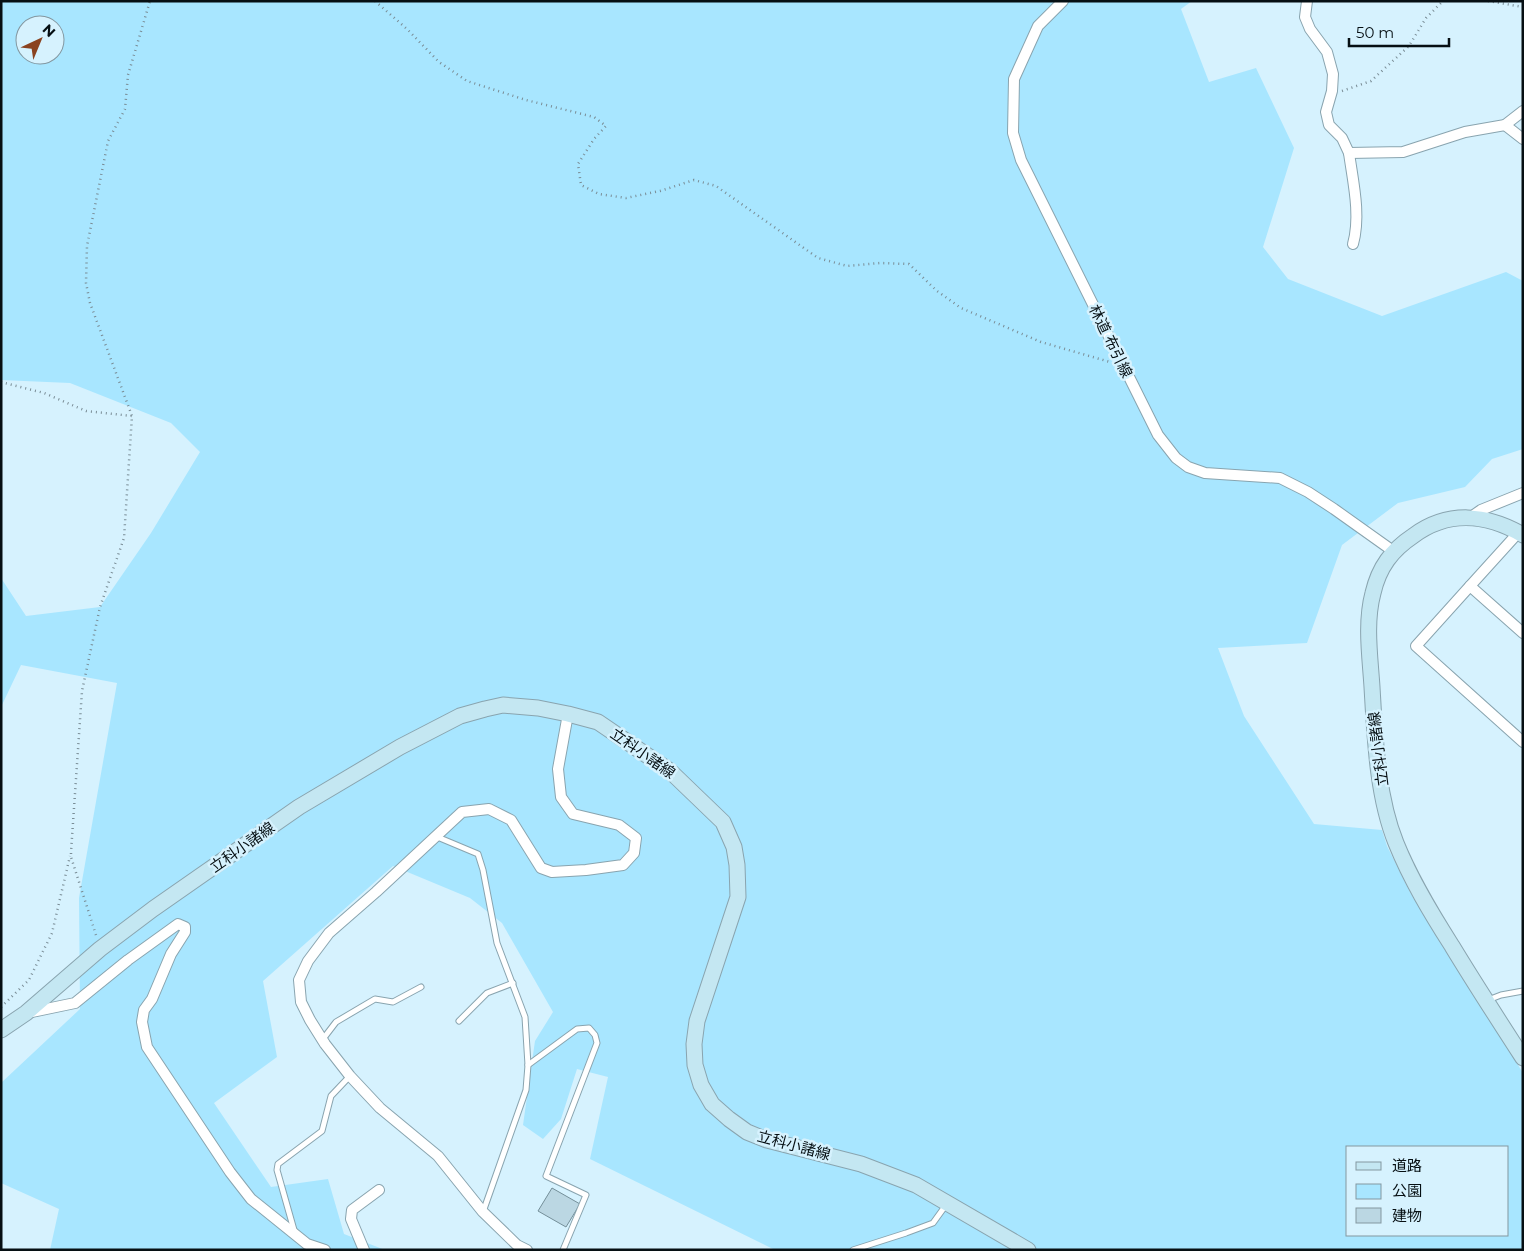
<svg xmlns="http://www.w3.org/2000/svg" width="1524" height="1251" viewBox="0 0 1524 1251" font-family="Montserrat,'Noto Sans JP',sans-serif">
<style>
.green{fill:#a8e6ff;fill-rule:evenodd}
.building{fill:#bbd7e3;stroke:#748f99}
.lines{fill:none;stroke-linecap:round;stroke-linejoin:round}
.lane-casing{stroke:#89a4af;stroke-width:7}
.street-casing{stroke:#89a4af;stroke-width:12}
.secondary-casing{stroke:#89a4af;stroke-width:17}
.path{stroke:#7a8d96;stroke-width:2.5;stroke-dasharray:1 4;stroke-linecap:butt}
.lane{stroke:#fff;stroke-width:5}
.street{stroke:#fff;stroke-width:10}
.secondary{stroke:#c4e7f2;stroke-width:15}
.labels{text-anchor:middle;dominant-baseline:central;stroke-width:5;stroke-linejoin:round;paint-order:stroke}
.street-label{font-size:15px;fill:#060f13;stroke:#d6f2fe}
</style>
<rect width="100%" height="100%" fill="#d6f2fe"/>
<!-- green -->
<path class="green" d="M1,1H1192L1181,9L1209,82L1256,68L1294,148L1263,247L1288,279L1382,316L1506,272L1523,281V449L1492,459L1465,487L1398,503L1342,545L1307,643L1218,648L1244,716L1314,824L1382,830L1387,846L1411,894L1523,1073V1250H775L590,1159L608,1077L577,1069L561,1119L543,1139L523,1125L535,1041L553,1012L502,923L470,898L393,866L263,981L277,1057L214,1103L271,1187L328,1179L344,1234L385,1250H50L59,1209L1,1183V1083L80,1009L79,898L117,683L21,665L1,707V578L26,616L100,607L151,533L200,452L171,423L70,383L1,380ZM25,25H55V55H25ZM1348,1147H1508V1235H1348Z"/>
<!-- building -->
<path class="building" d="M552,1188L580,1204L566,1227L538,1211Z"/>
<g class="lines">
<defs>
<g id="lane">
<path d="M435,836L478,854L483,870L497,943L525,1017L528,1065L526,1090L483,1212"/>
<path d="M1488,1000L1501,995L1523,991"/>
<path d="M459,1021L487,993L513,983"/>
<path d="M323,1039L336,1022L375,999L393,1002L421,987"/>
<path d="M528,1065L577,1029L589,1028L595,1035L597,1043L546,1176L586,1195L563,1250"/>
<path d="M294,1230L277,1170L278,1164L322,1131L331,1096L350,1076"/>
<path d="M853,1250L906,1233L933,1223L946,1205"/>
</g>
<g id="street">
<path d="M1063,1L1038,26L1014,79L1013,133L1021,160L1158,435L1176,458L1188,467L1205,473L1280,478L1308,492L1334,509L1393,551"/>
<path d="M1307,1L1305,17L1310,29L1327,52L1333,74L1332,91L1326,112L1329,125L1342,138L1349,153L1403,152L1465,132L1505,125L1523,111"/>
<path d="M1505,125L1523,139"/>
<path d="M1349,153C1353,182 1361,215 1353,244"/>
<path d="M1471,517L1481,510L1523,493"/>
<path d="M1470,586L1518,533"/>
<path d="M1523,633L1470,586L1416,646L1523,742"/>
<path d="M27,1013L75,1003L128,960L178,924L185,927V932L171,954L152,999L144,1010L142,1022L147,1047L230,1172L251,1199L307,1244L325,1250"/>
<path d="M364,1250L351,1219L352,1210L379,1190"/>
<path d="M527,1250L517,1245L483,1212L438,1156L380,1108L350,1076L325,1044L310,1020L301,1002L299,980L308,961L329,933L376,892L462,812L489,809L511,820L541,868L552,872L586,870L623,865L634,853L636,838L619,825L573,814L561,797L558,769L568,714"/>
</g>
<g id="secondary">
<path d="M1523,535C1487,514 1448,510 1413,536C1392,550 1379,567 1373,593C1365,623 1370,656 1372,687C1375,738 1377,796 1396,843C1411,880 1431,913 1452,946C1475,984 1499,1021 1523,1058"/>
<path d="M1,1030L26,1013L100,949L153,909L299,807L400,747L460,716L485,709L503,705L538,708L568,714L598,722L670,771L723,822L734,847L737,865L738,897L697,1021L694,1044L695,1065L701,1085L712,1104L729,1119L747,1132L767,1140L861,1164L916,1185L1028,1250"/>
</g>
</defs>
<!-- lane casing -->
<use href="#lane" class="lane-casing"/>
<!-- street casing -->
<use href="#street" class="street-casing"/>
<!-- secondary casing -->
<use href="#secondary" class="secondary-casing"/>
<!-- path -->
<g class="path">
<path d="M375,1L407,29L439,62L467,81L526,100L594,117L606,126L594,139L578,164L581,185L599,194L626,198L660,191L694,180L716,186L818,258L847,266L880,263L909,264L937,291L961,308L1041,342L1110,362"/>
<path d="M1488,1L1523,7"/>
<path d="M1342,91L1371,81L1409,46L1426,18L1443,1"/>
<path d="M1,382L44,393L86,411L132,416"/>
<path d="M96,935L71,857V852L82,691L100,607L124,538L132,416L90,303L86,283L87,246L108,141L125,109L128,75L150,1"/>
<path d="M1,1007L29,980L52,933L70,856"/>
</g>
<!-- lane -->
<use href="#lane" class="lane"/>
<!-- street -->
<use href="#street" class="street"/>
<!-- secondary -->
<use href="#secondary" class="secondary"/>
</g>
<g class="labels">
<!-- street labels -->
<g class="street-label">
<text transform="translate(1111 341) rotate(64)">林道 布引線</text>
<text transform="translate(1378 749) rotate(-97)">立科小諸線</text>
<text transform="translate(643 753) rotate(35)">立科小諸線</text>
<text transform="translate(242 847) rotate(-35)">立科小諸線</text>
<text transform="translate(794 1145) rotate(15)">立科小諸線</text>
</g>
</g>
<!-- border -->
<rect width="1524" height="1251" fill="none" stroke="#060f13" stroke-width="5"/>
<!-- legend -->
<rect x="1346" y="1146" width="162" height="90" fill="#d6f2fe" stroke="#8397a0"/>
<rect x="1356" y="1162" width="25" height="8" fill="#c4e7f2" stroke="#8397a0"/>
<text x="1392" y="1171" font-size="15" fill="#060f13">道路</text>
<rect x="1356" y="1184" width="25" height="15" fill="#a8e6ff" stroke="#8397a0"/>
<text x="1392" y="1196" font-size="15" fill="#060f13">公園</text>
<rect x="1356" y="1208" width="25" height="15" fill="#bbd7e3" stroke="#8397a0"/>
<text x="1392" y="1221" font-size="15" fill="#060f13">建物</text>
<!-- north arrow -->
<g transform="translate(40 40) rotate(44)"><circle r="24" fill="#d6f2fe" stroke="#8397a0"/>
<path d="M0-4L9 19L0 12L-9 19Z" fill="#8a4320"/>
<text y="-8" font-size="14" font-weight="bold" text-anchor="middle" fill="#060f13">N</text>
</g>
<!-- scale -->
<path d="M1349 38v8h100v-8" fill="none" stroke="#060f13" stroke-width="2.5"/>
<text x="1356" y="38" font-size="15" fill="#060f13" stroke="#d6f2fe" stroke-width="4" paint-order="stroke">50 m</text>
</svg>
